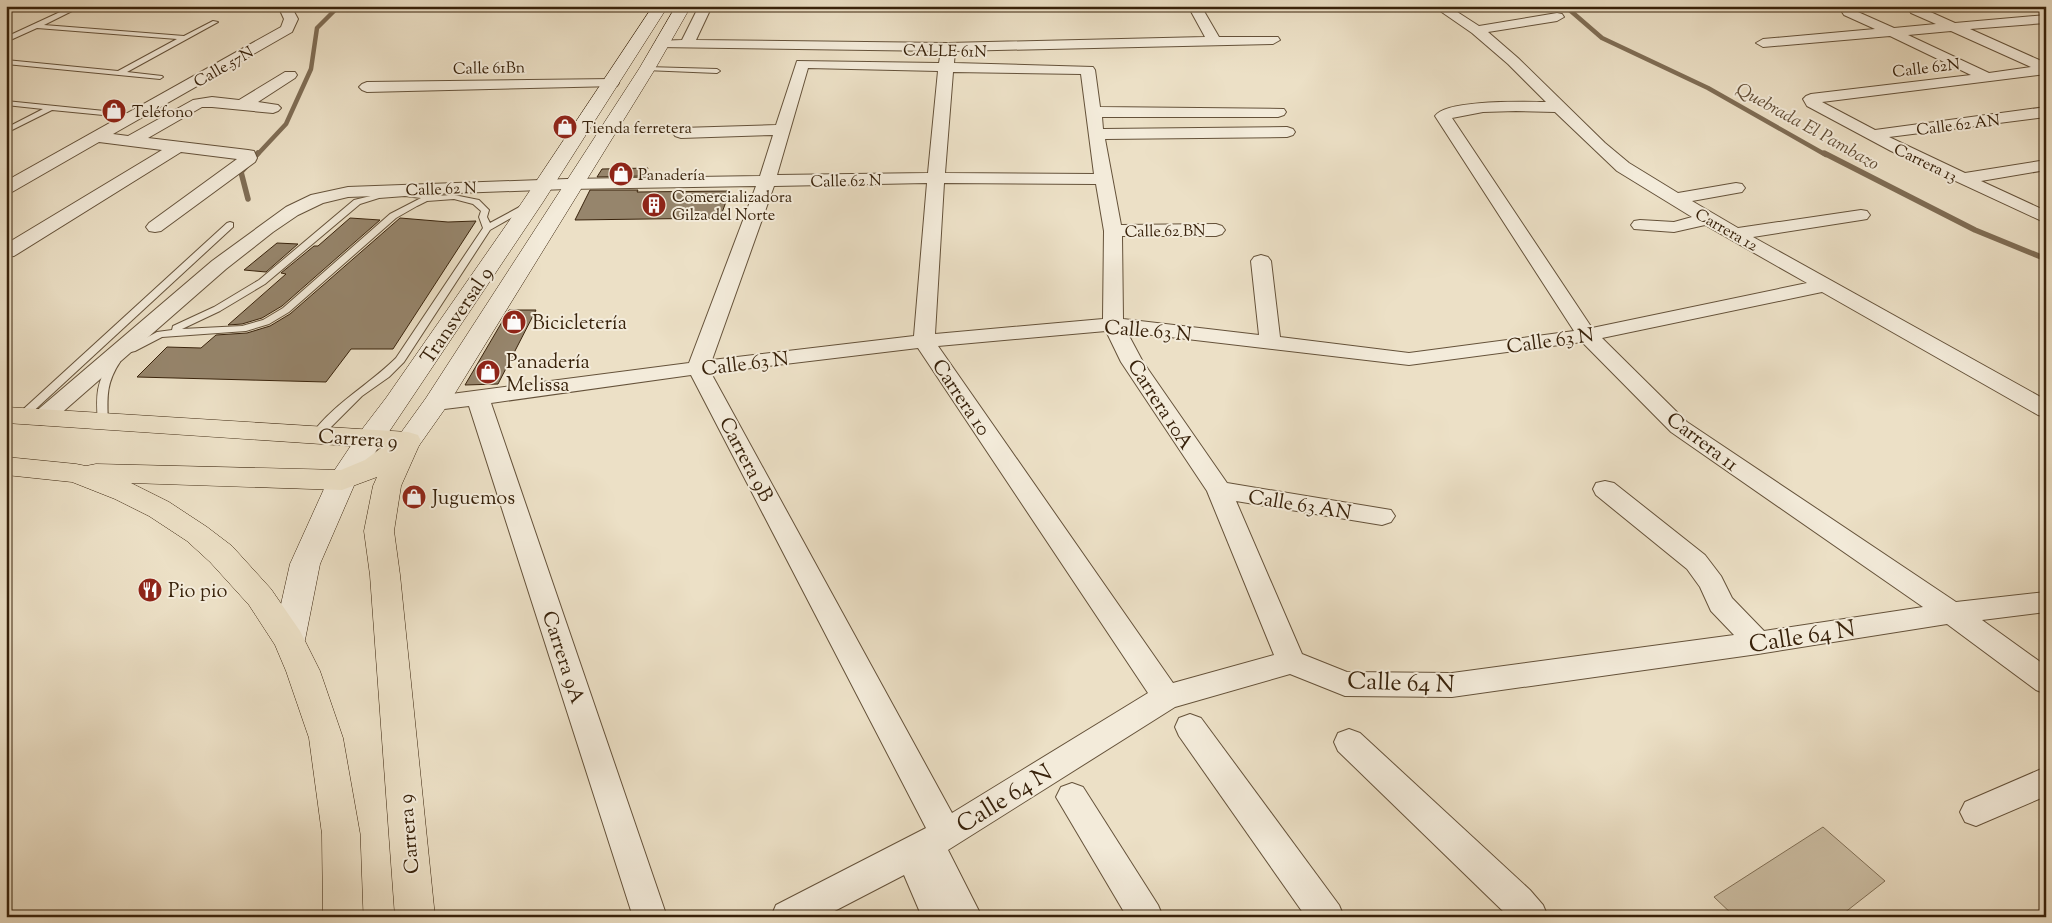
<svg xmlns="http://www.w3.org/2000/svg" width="2052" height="923" font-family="'Sorts Mill Goudy',serif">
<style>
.green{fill:#cdc0a6;stroke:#827158}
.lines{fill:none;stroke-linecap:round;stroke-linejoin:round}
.stream-far1{stroke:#7f6d55;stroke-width:4.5}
.stream{stroke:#7f6d55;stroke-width:5.5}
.building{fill:#96856c;stroke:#38220b}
.lane-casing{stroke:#65523a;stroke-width:2}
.street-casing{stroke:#65523a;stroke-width:2}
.secondary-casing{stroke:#38220b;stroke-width:1}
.primary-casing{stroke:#38220b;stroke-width:1}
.lane{fill:#f3ebda;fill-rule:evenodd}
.street{fill:#f3ebda;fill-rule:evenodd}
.secondary{fill:#f3ebda;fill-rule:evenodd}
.primary{fill:#ece0c6;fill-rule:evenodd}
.labels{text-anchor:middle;stroke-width:4;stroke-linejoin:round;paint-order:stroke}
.far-street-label{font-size:16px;fill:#38220b;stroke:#f3ebda}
.far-poi-label{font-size:16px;fill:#38220b;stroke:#f3ebda;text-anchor:start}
.far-water-label{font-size:18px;font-style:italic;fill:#624e36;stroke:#f3ebda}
.street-label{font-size:20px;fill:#38220b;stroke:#f3ebda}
.poi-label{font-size:20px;fill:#38220b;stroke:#f3ebda;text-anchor:start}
.near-street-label{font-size:24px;fill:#38220b;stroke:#f3ebda}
</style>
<rect width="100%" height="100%" fill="#ece0c6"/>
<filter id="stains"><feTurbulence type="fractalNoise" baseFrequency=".004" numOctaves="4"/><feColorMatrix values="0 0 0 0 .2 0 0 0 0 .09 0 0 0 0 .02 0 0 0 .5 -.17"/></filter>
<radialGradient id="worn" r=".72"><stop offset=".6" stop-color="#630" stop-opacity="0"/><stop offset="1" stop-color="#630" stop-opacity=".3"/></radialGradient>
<polygon class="green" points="1823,827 1885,881 1839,917 1735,917 1714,897"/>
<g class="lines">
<g class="stream-far1">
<polyline points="1565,6 1602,38 1708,88 1826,155"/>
<polyline points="257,155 286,124 311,69 317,28 339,6"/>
</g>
<g class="stream">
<polyline points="1824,153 1975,230 2046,259"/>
<polyline points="248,199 241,172 258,153"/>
</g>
</g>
<g class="building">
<polygon points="648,168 644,176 597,177 602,169"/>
<polygon points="590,190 638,190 637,192 730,191 720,218 575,220"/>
<polygon points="350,218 380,220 282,306 262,318 242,324 228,325 286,274 281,273 314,246 318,246"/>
<polygon points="400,218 448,222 476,221 393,349 351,349 326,382 137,377 167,347 201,348 216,335 247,333 270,326 290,314"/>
<polygon points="277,243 298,244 266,272 244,270"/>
<polygon points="509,310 536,310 498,384 465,385"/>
</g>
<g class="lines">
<defs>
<g id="lane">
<polygon points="73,6 82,6 44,25 184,36 213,21 218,22 127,72 162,76 163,77 160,79 6,64 6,60 118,71 177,39 37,28 6,42 6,37"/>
<polygon points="185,6 214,6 217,8 214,10"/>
<polygon points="647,67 717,69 720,71 717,73 645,70 644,69"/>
<polygon points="6,101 134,114 138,116 134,118 52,110 6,133 6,128 43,109 6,105"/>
<path d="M405,192L428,194L432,196L454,195L479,200L489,210L487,217L490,223L525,204L528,203L532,206L490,230L404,362L389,377L362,396L320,438H312L311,435C332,405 370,384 396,358L483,228L479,217L481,211L473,204L454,199L427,201L417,206L396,218L289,312L269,324L246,331L162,337L135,351L131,352L126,349L157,332L172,330L173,326L214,307L259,280L354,200L379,194ZM405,196L421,198L390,214L283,308L263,320L242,326L182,329L220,311L265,284L360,204L379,198Z"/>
<polygon points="230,222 233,223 233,227 26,418 18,418 17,416 18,414 227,223"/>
<path d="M115,359L120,362C106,383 107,397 108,422L103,425L98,422C96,395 96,383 111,360Z"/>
</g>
<g id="street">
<polygon points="278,6 291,6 298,19 292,32 113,134 128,136 193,100 212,97 239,100 285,72 295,72 297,75 295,78 258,102 278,105 281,108 278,111 273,113 212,107 202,107 148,138 248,150 254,151 257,158 255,162 161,231 155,232 149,231 146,227 149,223 237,159 181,152 14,256 6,257 6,244 162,150 99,142 12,192 6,193 6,181 281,27 284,19"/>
<path d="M699,6H712L696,40L948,43L1205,37L1188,6H1201L1219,37H1278L1280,40L1273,44L955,51L954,63L1093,67L1095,70L1100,107L1284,109L1286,112L1284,115L1278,117H1102L1103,129L1287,127L1293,129L1295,132L1293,135L1287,137L1105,139L1121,225L1216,224L1222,226L1225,230L1222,234L1216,236H1122L1123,319L1259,335L1251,261L1254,257L1261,255L1268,257L1271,261L1280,337L1409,353L1574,331L1435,116C1447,99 1525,102 1546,102L1508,64L1472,33L1433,6H1448L1479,26L1557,13L1562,14L1564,17L1557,21L1488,32L1518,58L1605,143L1629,163L1678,193L1736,183L1742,184L1745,188L1742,192L1692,201L1738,228L1861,210L1867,211L1870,215L1867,219L1861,220L1753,237L2046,400V417L2038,415L1822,292L1602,338L1687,422L1956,602L2046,592V612L1982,620L2046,666V694L2036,690L1947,624L1758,654L1452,697L1345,696L1290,674L1175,707L948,850L982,917H922L904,875L823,917H771L776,905L926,828L691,375L491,403L667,917H633L469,406L436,410L428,408L425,403L428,398L436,396L689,363L756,186L567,189L348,197L323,203L298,215L273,232L226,269L50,423L42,425L34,423L31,418L34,413L212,261L286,207L311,195L348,187L567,179L760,176L773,135L681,138L675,136L673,133L675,130L681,128L776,125L797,61L939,63L941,51L657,47L655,44L657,41L682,40ZM808,68L938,71L928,173L777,175ZM953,72L1081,74L1094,174L945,173ZM1516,111L1555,112L1617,171L1692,217L1674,222L1640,220L1634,221L1631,225L1634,229L1674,232L1705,225L1807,283L1592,328L1452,118L1483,112ZM927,183L914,336L712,360L774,186ZM944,183L1096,184L1104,231L1103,319L935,334ZM1106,331L1121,362L1207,491L1274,655L1173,683L938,346ZM1127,332L1409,365L1582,342L1671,432L1923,607L1764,631L1732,598L1721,576L1705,555L1614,483L1605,481L1596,483L1593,489L1596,495L1687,569L1700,587L1711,611L1734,635L1452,673L1347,672L1302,654L1236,501L1382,525L1391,522L1395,516L1391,510L1227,483L1143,362ZM918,348L1148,693L952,813L711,373Z"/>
<path d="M1917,6L1955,23L2046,15V23L1970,29L2046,63V74L1822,102L1875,130L2046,107V117L1889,137L1965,173L2046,160V170L1981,181L2046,211V223L1891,151L1807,106L1803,99L1806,96L1811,94L1971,75L1890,36L1763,47L1756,43L1763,39L1875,29L1844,15L1842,12L1849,8L1894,28L1936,24L1911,13L1909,10L1911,7ZM1951,31L2031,67L1989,73L1908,35Z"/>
<polygon points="612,79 617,80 619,83 617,86 367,92 362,90 359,87 362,84 367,82"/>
<polygon points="1190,714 1201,718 1339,905 1344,917 1306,917 1179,736 1175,727 1179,718"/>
<polygon points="1349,729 1360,733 1530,890 1543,905 1548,917 1509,917 1338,751 1334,742 1338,733"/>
<polygon points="2046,767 2046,796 1976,826 1965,822 1960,812 1965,802"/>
<polygon points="1072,783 1083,787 1158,905 1163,917 1127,917 1056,797 1061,787"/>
</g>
<g id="secondary">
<polygon points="653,6 668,6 543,202 356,481 320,564 305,640 300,649 289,653 278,649 273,640 290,564 328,480 360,432 386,398 523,201"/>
<polygon points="676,6 691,6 655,69 449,403 418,447 408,450 398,447 395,441 426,398 639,69"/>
</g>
<polygon id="primary" points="6,407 408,432 418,435 421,441 401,486 394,531 400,575 435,917 395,917 370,575 364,531 373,486 377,477 342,490 131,483 169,502 207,527 232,546 271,589 300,631 320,671 343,738 360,834 363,917 323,917 322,834 309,738 286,671 275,645 249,605 210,562 187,541 149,516 115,499 72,482 6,475 6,457 76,464 86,466 96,464 341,470 365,460 381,448 6,423"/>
</defs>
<use href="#lane" class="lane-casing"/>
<use href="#street" class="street-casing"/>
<use href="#secondary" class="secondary-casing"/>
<use href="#primary" class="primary-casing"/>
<use href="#lane" class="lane"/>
<use href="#street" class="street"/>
<use href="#secondary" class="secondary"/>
<use href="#primary" class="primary"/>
</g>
<defs>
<symbol id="shop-disc" viewBox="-11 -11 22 22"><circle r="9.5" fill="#8f2418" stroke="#f3ebda"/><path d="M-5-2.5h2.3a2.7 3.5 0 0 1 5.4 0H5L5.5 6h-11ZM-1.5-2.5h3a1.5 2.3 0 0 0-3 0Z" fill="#fff"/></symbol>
<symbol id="building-disc" viewBox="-11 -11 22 22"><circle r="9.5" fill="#8f2418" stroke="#f3ebda"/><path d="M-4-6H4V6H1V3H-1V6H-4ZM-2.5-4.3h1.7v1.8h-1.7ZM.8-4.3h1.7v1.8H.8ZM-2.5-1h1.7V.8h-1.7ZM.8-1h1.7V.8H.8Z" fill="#fff"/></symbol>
<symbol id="restaurant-disc" viewBox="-11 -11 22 22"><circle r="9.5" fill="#8f2418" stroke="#f3ebda"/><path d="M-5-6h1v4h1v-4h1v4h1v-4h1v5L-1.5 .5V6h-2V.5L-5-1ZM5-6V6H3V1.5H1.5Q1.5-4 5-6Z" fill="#fff"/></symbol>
</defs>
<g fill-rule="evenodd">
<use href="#shop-disc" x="100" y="97" width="28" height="28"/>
<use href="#shop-disc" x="551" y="113" width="28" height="28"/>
<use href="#shop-disc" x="607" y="160" width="28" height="28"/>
<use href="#building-disc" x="640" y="191" width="28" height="28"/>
<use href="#shop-disc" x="500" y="308" width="28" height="28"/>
<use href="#shop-disc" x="474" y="358" width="28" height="28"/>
<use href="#shop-disc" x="400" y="483" width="28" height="28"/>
<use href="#restaurant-disc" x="136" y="576" width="28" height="28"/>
</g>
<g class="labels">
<g class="far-street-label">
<text transform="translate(945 50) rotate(1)" y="6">CALLE 61N</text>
<text transform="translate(223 66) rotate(-30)" y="6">Calle 57N</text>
<text transform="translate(489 67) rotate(-1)" y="6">Calle 61Bn</text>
<text transform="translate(1926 67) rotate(-7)" y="6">Calle 62N</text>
<text transform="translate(1958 124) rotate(-7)" y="6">Calle 62 AN</text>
<text transform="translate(1926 162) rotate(26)" y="6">Carrera 13</text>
<text transform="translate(846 180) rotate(-1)" y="6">Calle 62 N</text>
<text transform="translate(441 188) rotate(-2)" y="6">Calle 62 N</text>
<text transform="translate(1727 229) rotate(30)" y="6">Carrera 12</text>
<text transform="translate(1165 230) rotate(-1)" y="6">Calle 62 BN</text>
</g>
<g class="far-poi-label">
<text x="132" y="117">Teléfono</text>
<text x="582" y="133">Tienda ferretera</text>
<text x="638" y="180">Panadería</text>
<text x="672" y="202">Comercializadora<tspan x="672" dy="18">Gilza del Norte</tspan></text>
</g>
<g class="far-water-label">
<text transform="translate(1808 126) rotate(29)" y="6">Quebrada El Pambazo</text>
</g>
<g class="street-label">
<text transform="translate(456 315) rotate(-56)" y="7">Transversal 9</text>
<text transform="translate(1148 330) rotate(5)" y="7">Calle 63 N</text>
<text transform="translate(1550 340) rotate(-8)" y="7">Calle 63 N</text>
<text transform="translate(745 363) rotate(-7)" y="7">Calle 63 N</text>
<text transform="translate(962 397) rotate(56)" y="7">Carrera 10</text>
<text transform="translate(1161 404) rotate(57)" y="7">Carrera 10A</text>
<text transform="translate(358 438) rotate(4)" y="7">Carrera 9</text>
<text transform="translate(1703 441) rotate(37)" y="7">Carrera 11</text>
<text transform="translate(747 459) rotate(62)" y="7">Carrera 9B</text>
<text transform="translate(1300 504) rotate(9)" y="7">Calle 63 AN</text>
<text transform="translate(564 657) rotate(72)" y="7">Carrera 9A</text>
<text transform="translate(408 834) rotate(-95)" y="7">Carrera 9</text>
</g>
<g class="poi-label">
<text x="532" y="329">Bicicletería</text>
<text x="506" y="368">Panadería<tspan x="506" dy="23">Melissa</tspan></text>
<text x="432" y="504">Juguemos</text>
<text x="168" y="597">Pio pio</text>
</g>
<g class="near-street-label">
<text transform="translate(1802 636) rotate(-9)" y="8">Calle 64 N</text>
<text transform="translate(1401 682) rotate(2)" y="8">Calle 64 N</text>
<text transform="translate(1004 798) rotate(-32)" y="8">Calle 64 N</text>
</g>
</g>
<rect width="2052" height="923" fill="none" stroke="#ece0c6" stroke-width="25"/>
<rect x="8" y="8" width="2037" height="908" fill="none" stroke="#38220b" stroke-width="2.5"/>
<rect x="12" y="12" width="2027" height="898" fill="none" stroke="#38220b"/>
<rect width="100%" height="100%" filter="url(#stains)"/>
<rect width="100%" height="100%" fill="url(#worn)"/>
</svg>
